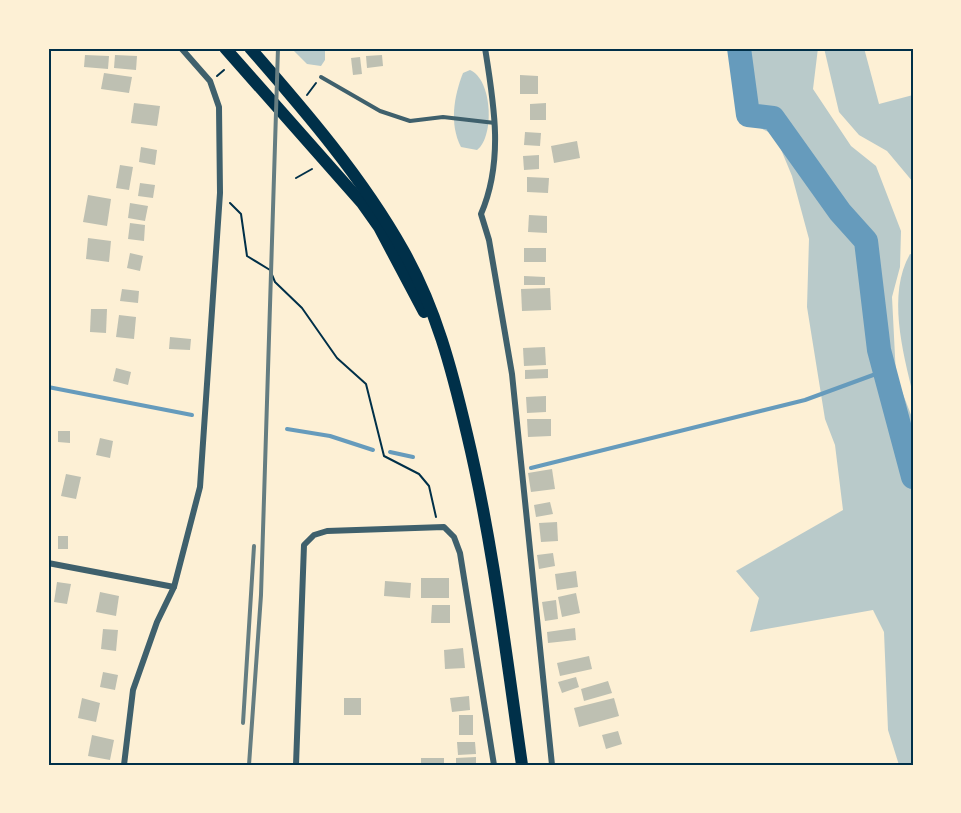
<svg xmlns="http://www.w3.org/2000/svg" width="961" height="813" font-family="'Roboto Condensed',sans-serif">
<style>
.green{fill:#b9caca}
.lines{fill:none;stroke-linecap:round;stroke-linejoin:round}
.stream{stroke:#669bbc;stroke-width:4}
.river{stroke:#669bbc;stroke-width:24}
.building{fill:#bec0b2}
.path{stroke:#003049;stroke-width:2}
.service{stroke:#3f606c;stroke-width:4}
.minor{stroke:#3f606c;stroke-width:6}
.primary{stroke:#003049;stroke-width:12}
.rail{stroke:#657d81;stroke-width:4}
.neatline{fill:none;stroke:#003049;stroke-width:2}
</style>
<rect width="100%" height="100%" fill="#fdf0d5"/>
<g class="green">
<polygon points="291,48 325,48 325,60 321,66 307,64"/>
<polygon points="731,48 818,48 813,89 851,146 876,166 901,231 900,267 892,297 896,376 913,420 913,765 899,765 888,730 884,632 873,610 750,632 759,598 736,571 843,510 835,445 825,419 807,307 809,239 792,176 775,135 741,119"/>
<polygon points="824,48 864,48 879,104 913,95 913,182 887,151 859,135 839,112"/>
<path d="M470,70C492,79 495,136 477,150L461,147C449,124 454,96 463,73Z"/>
<path d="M910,254L913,255V394C903,352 887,294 910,254Z"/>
</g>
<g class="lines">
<g class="stream">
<polyline points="48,387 192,415"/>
<polyline points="287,429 330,436 373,450"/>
<polyline points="390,452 413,457"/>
<polyline points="531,468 805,400 884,371"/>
</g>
<polyline class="river" points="739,48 748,115 773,118 840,212 866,241 879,350 913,477"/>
</g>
<g class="building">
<polygon points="85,55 109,56 108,69 84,67"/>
<polygon points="115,55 137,56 136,70 114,68"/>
<polygon points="382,55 383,66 367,68 366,56"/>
<polygon points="360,57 362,74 353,75 351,58"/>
<polygon points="104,73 132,77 129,93 101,89"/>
<polygon points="520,75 538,76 538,94 520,94"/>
<polygon points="134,103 160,106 157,126 131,123"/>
<polygon points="546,103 546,120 530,120 530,104"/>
<polygon points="525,132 541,133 540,146 524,145"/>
<polygon points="577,141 580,158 554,163 551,146"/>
<polygon points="141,147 157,150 155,165 139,162"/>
<polygon points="539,155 539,169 524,170 523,156"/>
<polygon points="120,165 133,167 129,190 116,188"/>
<polygon points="527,177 549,178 548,193 527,192"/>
<polygon points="140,183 155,185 153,198 138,196"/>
<polygon points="88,195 111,199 107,226 83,222"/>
<polygon points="130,203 148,206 145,221 128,218"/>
<polygon points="529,215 547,216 547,233 528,232"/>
<polygon points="130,223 145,225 144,241 128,239"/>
<polygon points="88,238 111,241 109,262 86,259"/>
<rect x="524" y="248" width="22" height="14"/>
<polygon points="130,253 143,256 140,271 127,268"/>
<polygon points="524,276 545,277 545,285 524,285"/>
<polygon points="550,288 551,310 522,311 521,289"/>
<polygon points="122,289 139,291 138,303 120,301"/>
<polygon points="91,309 107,309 106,333 90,332"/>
<polygon points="119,315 136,317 134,339 116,337"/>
<polygon points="170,337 191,339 190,350 169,349"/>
<polygon points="545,347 546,365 524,366 523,348"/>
<polygon points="116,368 131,372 128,385 113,381"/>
<polygon points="548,369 548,378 525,379 525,370"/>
<polygon points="546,396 546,412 527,413 526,397"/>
<polygon points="527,419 551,419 551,436 528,437"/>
<polygon points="58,431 70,431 70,443 58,442"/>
<polygon points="100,438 113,441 110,458 96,455"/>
<polygon points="552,469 555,489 531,492 528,473"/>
<polygon points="66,474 81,477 76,499 61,496"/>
<polygon points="550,502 553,514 536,517 534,505"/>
<polygon points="557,522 558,541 541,542 539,523"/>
<rect x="58" y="536" width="10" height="13"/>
<polygon points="553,553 555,566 539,569 537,555"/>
<polygon points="576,571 578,587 557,590 555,574"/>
<rect x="421" y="578" width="28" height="20"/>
<polygon points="385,581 411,583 410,598 384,596"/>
<polygon points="57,582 71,584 67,604 54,602"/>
<polygon points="100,592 119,596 116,616 96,612"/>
<polygon points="576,593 580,613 562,617 558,597"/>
<polygon points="556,600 558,619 545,621 542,602"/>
<polygon points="432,605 450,605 450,623 431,623"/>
<polygon points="575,628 576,640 548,643 547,632"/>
<polygon points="103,629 118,630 116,651 101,649"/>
<polygon points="463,648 465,668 445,669 444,650"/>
<polygon points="589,656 592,669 560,676 557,663"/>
<polygon points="103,672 118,675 115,690 100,687"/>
<polygon points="576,677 579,687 562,693 558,682"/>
<polygon points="608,681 612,693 584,701 581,689"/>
<polygon points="469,696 470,710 452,712 450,698"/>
<polygon points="82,698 100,703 96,722 78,718"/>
<rect x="344" y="698" width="17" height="17"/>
<polygon points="614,698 619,716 579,727 574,708"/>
<rect x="459" y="715" width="14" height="20"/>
<polygon points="618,731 622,744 606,749 602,735"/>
<polygon points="92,735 114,740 110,760 88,756"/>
<polygon points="457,742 475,742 476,754 458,755"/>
<polygon points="476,757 476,765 456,765 456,758"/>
<rect x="421" y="758" width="23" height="7"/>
</g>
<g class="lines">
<g class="path">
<polyline points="217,76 224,70"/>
<polyline points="307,95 316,83"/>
<polyline points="296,178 312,169"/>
<polyline points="230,203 241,214 247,256 270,270 275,282 302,308 337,358 366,384 384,456 419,474 429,486 436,517"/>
</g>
<polyline class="service" points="321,77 380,111 410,121 443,117 495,123"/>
<g class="minor">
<path d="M485,48C494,104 504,161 481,214L489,240L512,374L552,765"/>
<polyline points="48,563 174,587"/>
<polyline points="124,765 133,690 157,622 174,587 200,487 220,193 219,107 210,81 181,48"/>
<polyline points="296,765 304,545 314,535 327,531 444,527 454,537 460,553 494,765"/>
</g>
<g class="primary">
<polyline points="225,48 362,203 379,227 424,312"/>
<path d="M250,48C305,111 362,177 403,250C436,308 452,370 467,434C493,543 506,654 522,765"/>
</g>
<g class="rail">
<polyline points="243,723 254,546"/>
<polyline points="249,765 261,595 278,48"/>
</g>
</g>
<rect width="961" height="813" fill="none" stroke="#fdf0d5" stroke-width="99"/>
<rect x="50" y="50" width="862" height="714" class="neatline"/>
</svg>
